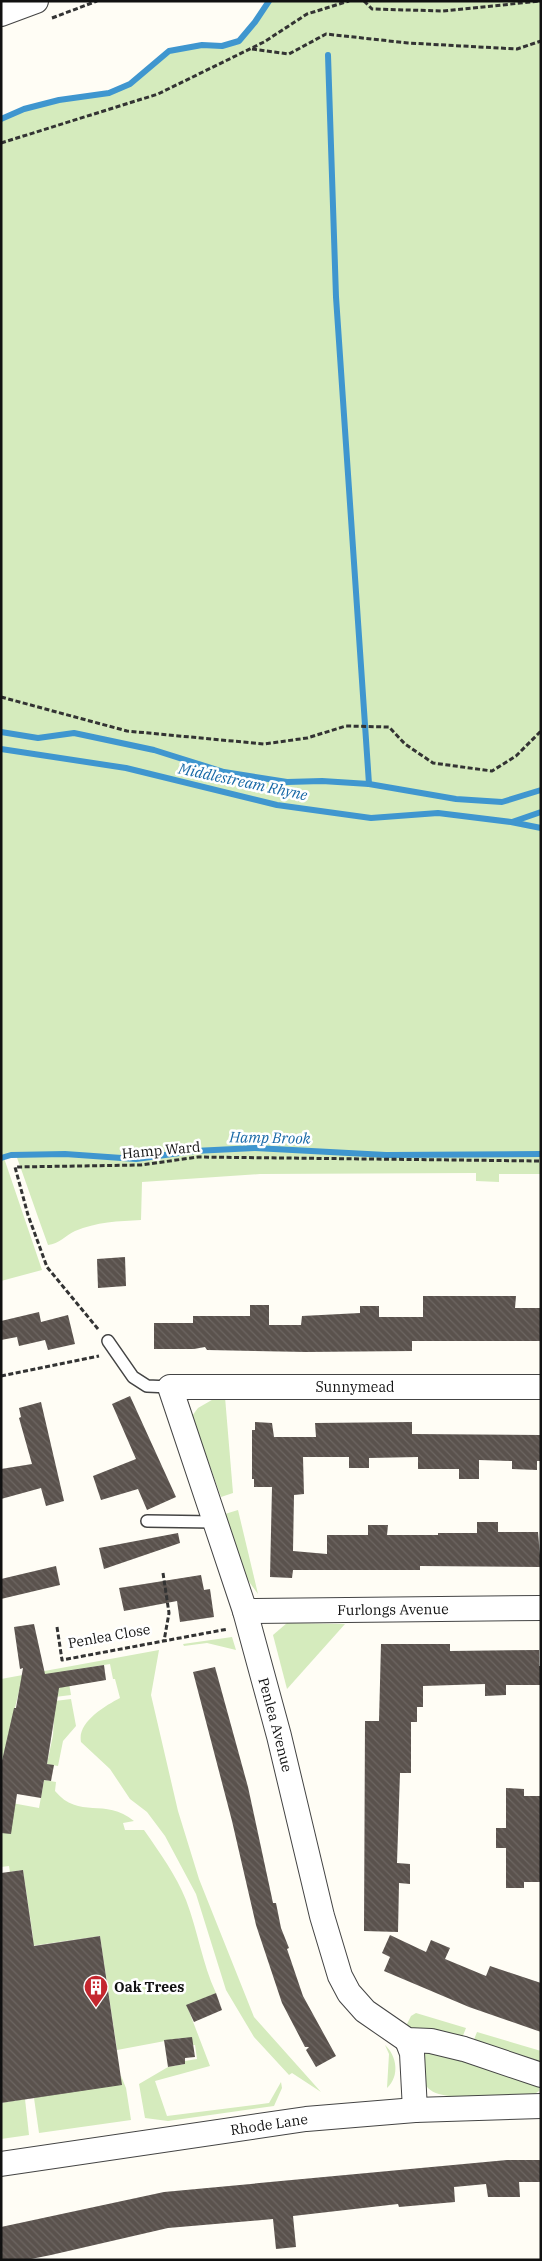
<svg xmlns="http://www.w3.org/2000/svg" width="542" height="2261" font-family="'IBM Plex Serif',serif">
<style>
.grass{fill:#d5ebbd}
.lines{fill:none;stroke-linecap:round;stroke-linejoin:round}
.stream{stroke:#3f96cf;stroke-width:6}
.building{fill:url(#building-back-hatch)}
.lane-casing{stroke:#444;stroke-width:14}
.street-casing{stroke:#444;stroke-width:26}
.path{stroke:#333;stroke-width:3;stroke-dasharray:5 2.5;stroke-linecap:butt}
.lane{stroke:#fff;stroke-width:11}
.street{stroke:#fff;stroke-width:24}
.labels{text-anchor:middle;stroke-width:5;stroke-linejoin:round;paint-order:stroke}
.street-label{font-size:14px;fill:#111;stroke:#fff}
.poi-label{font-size:14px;font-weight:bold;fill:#111;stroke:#fff;text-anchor:start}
.water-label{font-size:15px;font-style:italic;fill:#1768a6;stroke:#fff}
</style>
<defs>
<pattern id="building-back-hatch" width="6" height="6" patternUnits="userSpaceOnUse" patternTransform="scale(1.25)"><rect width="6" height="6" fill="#5a524d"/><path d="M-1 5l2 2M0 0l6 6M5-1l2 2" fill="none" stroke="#6d6662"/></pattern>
</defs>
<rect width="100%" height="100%" fill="#fffdf5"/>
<g class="grass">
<path d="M269,1H541V1174H499V1182L476,1181V1173L260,1174L142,1182L141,1220C119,1221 96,1222 75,1231C66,1235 59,1244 48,1245C37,1215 27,1185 16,1155L4,1158L42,1270L1,1281V119L24,109L59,100L109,93L130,84L169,51L202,45L222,46L239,41L255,22Z"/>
<polygon points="217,1397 225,1397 233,1493 221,1497 192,1416 198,1408"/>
<polygon points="238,1510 258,1594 247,1579 225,1514"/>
<polygon points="287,1623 345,1624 287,1689 273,1635"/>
<polygon points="232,1637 236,1650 207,1643 184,1646 183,1644"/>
<path d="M159,1650L151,1695L178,1811L199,1879L254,2017L321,2092L292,2073L289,2075L254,2037L226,1990L196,1894L165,1836L147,1812L130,1799L110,1769L81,1742C77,1722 105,1706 120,1698L115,1679H113L110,1664L67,1671L71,1695L55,1697L20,1687L1,1765V1679Z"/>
<polygon points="71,1699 76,1726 63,1741 58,1766 47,1764 53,1735 55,1701"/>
<path d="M44,1780L56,1782L55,1791C79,1820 105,1797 134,1821L123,1823L125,1830H144C160,1853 176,1875 186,1900C198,1931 202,1963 216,1993L187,2006L210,2066L155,2081L167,2116L269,2103L281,2082L282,2088L274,2106L168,2121L145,2118L139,2084L168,2067L185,2064V2061L197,2059L195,2045L183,2046L181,2038L117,2050L100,1936L17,1948L33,1937L23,1870L10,1872L9,1866L1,1867V1801L39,1808Z"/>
<polygon points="416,2013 466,2028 460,2043 406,2026 411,2016"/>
<polygon points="477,2032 541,2051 541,2069 473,2042"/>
<path d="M385,2045C397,2056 400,2076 387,2088L389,2054Z"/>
<path d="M430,2048L540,2083L539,2091L533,2095C515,2095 497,2096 479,2096C442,2097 413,2099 424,2051Z"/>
<polygon points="121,2076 126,2088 131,2120 39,2133 34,2098"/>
<polygon points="25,2099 29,2135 1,2139 1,2103"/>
</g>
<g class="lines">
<g class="stream">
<polyline points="328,55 336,297 369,784"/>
<polyline points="1,119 24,109 59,100 109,93 130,84 169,51 202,45 222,46 239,41 255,22 269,1"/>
<polyline points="1,732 38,738 74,733 154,750 224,772 287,782 322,781 369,784 456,799 502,802 541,790"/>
<polyline points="1,749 126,768 277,805 371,818 438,813 511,822 541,828"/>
<polyline points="512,822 541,812"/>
<polyline points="1,1158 11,1155 65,1154 136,1159 194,1151 255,1148 386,1155 541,1154"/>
</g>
</g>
<g class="building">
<polygon points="125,1257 126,1286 98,1288 97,1259"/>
<polygon points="423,1296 516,1296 515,1308 540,1308 541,1341 412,1341 412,1351 306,1352 207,1350 205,1347 194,1349 154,1349 154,1323 193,1323 193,1316 250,1316 250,1305 269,1305 269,1325 301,1325 302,1316 360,1313 360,1306 379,1306 379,1317 423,1317"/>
<polygon points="39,1312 41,1322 68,1315 75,1344 48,1350 45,1340 19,1346 17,1337 1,1340 1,1321"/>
<polygon points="130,1396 176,1497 147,1510 138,1489 101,1500 93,1476 136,1459 112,1404"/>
<polygon points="41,1402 64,1501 46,1506 41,1488 1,1499 1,1469 32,1464 19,1418 21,1417 19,1408"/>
<polygon points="255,1422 272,1423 274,1437 316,1437 315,1423 412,1422 412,1434 541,1435 541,1461 537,1461 537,1470 512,1469 512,1461 479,1460 479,1479 459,1479 459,1469 418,1469 418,1457 369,1458 369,1468 349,1468 349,1457 303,1457 304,1494 294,1495 293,1551 327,1554 327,1535 368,1535 368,1525 388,1525 387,1535 438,1535 438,1533 477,1533 477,1522 498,1522 498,1532 538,1532 541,1567 420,1566 420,1570 293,1570 292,1578 270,1577 272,1487 254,1487 254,1479 252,1479 252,1430 255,1430"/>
<polygon points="178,1533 180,1543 104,1569 99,1548"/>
<polygon points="56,1566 60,1585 1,1599 1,1579"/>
<polygon points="201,1575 204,1590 210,1589 214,1617 180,1622 177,1601 124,1611 119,1588"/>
<polygon points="34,1624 45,1674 104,1665 106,1680 59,1688 47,1764 54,1765 51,1781 44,1780 41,1798 17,1794 11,1834 1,1833 1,1765 14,1708 16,1708 23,1668 20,1669 14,1627"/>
<polygon points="381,1644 450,1644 450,1651 539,1650 539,1666 541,1666 541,1685 506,1685 506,1695 485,1696 485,1684 423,1686 423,1707 417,1707 417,1722 411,1722 411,1773 400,1773 397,1863 410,1864 410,1884 399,1883 398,1932 364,1931 365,1721 379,1721"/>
<polygon points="215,1667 248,1787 273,1903 276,1903 281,1928 289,1948 287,1949 303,1996 336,2056 316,2067 306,2050 309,2047 305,2047 282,2003 256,1925 232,1821 193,1672"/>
<polygon points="506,1788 524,1789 524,1796 540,1796 540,1882 524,1882 524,1888 506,1888 506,1848 496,1848 496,1828 506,1828"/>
<polygon points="23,1870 34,1946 100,1936 122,2085 1,2103 1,1873"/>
<polygon points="390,1935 426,1952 431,1940 450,1948 445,1959 486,1976 490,1966 541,1983 541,2032 469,2007 384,1971 390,1957 382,1953"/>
<polygon points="216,1993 222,2010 194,2022 186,2005"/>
<polygon points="192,2037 195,2057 185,2058 185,2064 168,2067 164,2040"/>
<polygon points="507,2160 541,2160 541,2182 519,2182 520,2197 488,2197 486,2184 454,2187 455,2202 399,2207 398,2204 293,2216 296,2247 276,2249 273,2219 168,2228 51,2255 26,2260 1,2260 1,2227 164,2192"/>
</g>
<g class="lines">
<defs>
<g id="lane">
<polyline points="108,1341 133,1377 147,1386 170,1387"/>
<polyline points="147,1521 214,1522"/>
</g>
<g id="street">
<polyline points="1,14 36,1"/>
<path id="s1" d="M541,1387H170L245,1611L279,1736L322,1916L340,1976L349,1993L365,2011L407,2040L431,2041L464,2049L541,2075"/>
<path id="s2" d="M245,1611L541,1608"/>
<polyline points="407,2040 412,2053 415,2110"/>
<path id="s3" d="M1,2164L306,2119L415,2110L541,2106"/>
</g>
</defs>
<use href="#lane" class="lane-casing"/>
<use href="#street" class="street-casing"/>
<g class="path">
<polyline points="364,1 372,9 443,11 541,1"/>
<polyline points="52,18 97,1"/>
<polyline points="252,49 289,54 326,34 408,43 517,49 541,41"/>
<polyline points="1,143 158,94 264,42 307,14 349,1"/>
<polyline points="1,697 127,731 264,744 307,738 346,726 389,727 405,744 433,763 492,771 516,756 541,731"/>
<polyline points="98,1329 47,1267 28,1215 15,1167 141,1165 198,1157 541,1161"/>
<polyline points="1,1376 99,1356"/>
<polyline points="163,1573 169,1613 164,1641"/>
<polyline points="57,1627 62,1660 228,1629"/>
</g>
<use href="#lane" class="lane"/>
<use href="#street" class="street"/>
</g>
<defs>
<symbol id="building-pin" viewBox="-11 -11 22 30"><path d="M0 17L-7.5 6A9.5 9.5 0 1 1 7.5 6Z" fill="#c4262e" stroke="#fff"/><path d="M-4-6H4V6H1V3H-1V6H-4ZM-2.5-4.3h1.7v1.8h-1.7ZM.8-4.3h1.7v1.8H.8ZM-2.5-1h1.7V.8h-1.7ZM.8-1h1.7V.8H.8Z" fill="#fff"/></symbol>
</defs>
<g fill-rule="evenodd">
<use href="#building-pin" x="82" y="1973" width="28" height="38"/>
</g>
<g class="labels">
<g class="street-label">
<text transform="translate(161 1150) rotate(-5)" y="5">Hamp Ward</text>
<text x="355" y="1392">Sunnymead</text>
<text dy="5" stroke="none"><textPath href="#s2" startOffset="148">Furlongs Avenue</textPath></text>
<text transform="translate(109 1636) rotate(-10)" y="5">Penlea Close</text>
<text dy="5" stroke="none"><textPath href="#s1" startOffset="725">Penlea Avenue</textPath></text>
<text dy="5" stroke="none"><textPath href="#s3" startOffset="271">Rhode Lane</textPath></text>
</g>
<g class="poi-label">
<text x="114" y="1992">Oak Trees</text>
</g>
<g class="water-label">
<text transform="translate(243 782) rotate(12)" y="5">Middlestream Rhyne</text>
<text transform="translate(270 1138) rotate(1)" y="5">Hamp Brook</text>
</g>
</g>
<rect width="542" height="2261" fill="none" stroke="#111111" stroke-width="5"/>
</svg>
